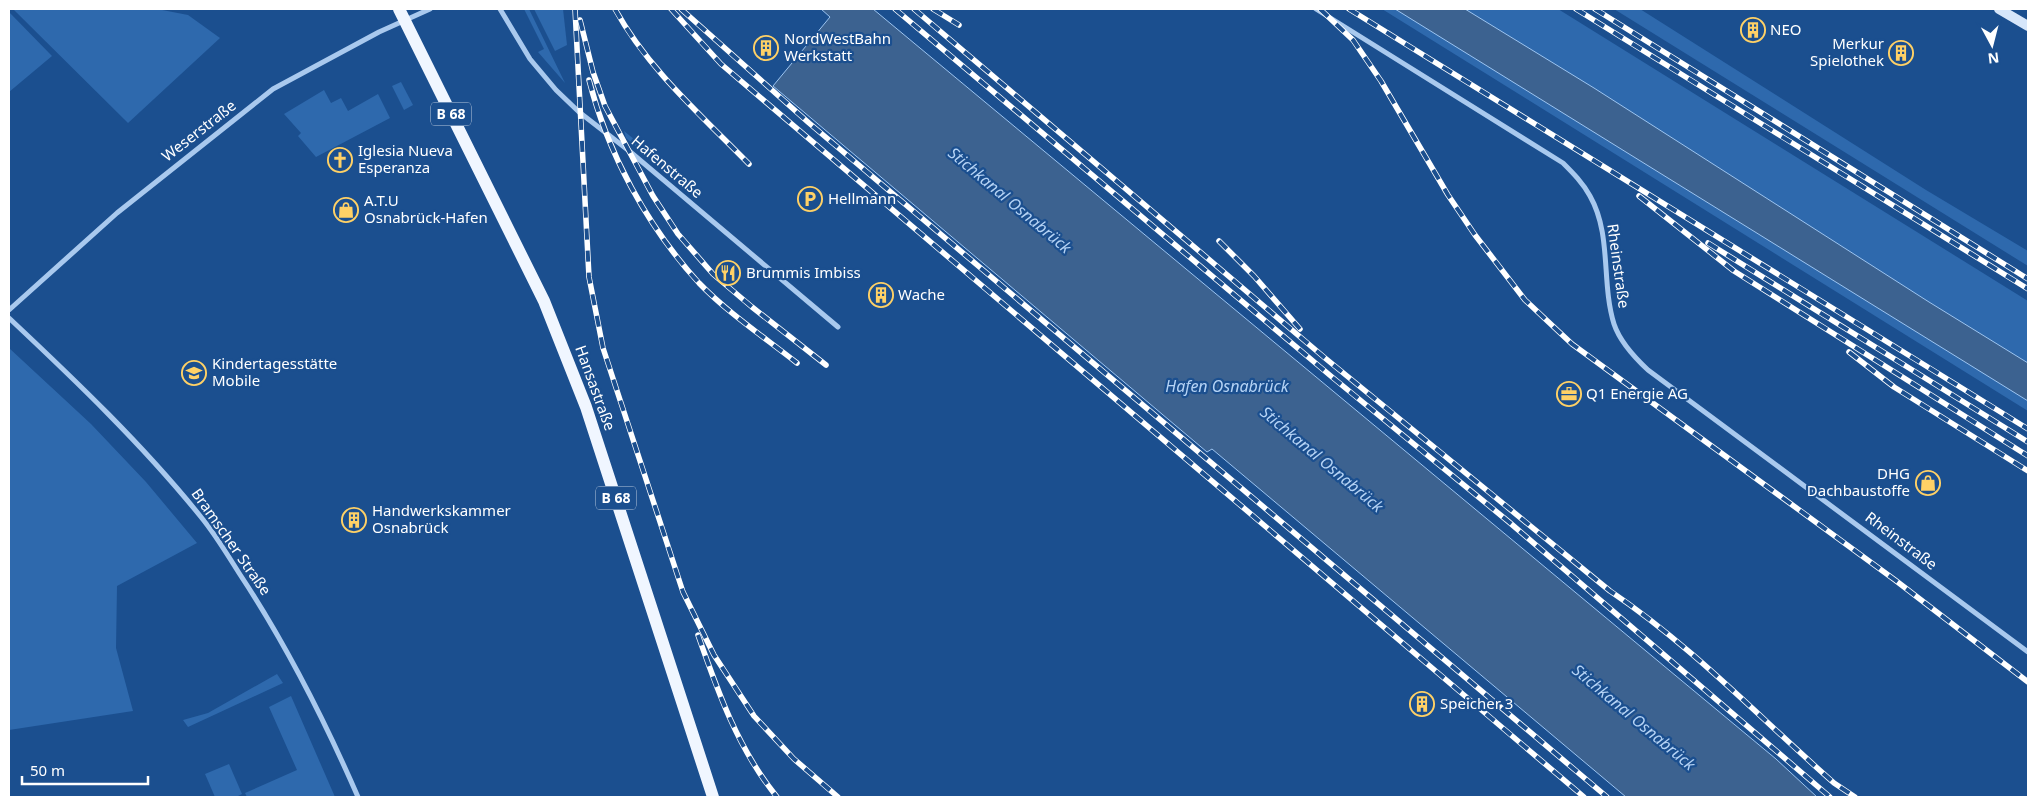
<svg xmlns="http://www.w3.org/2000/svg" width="2037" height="806" font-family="'Noto Sans',sans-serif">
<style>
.green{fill:#2e69ad}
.water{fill:#3c6290;stroke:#9cc4f0}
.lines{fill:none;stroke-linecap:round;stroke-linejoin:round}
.street{stroke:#a9c9ee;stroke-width:5}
.secondary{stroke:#d6e6fa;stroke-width:10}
.primary{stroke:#f0f6ff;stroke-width:12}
.rail-casing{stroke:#fff;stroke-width:5.5}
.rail{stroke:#1b4f8f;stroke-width:4;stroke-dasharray:11;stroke-linecap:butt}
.labels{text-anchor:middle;stroke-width:4.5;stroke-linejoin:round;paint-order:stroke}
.shield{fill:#1b4f8f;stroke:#bbcadd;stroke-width:1}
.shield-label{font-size:14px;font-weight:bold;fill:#fff}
.poi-label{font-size:15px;fill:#fff;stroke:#1b4f8f;text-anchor:start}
.street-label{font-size:15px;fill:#fff;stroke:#1b4f8f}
.water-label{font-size:16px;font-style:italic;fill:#b5d3f5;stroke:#1b4f8f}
</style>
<rect width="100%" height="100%" fill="#1b4f8f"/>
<g class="green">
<polygon points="13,9 157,9 188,15 220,38 128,123"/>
<polygon points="524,9 529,9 565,83 538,52 544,49"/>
<polygon points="534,9 563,9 567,45 555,51"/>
<polygon points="1382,9 1558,9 2028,301 2028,411"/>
<polygon points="1614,9 1640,9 1926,190 2028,251 2028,266"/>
<polygon points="9,12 52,56 9,92"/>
<polygon points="401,82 413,105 404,110 392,86"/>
<polygon points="324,90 331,103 341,98 348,111 378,94 390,118 316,157 298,136 301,133 284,114"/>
<polygon points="624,131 651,153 648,157 626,138"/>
<polygon points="9,348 91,424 146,482 197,543 117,586 116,648 133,711 9,730"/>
<polygon points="277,674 283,683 188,727 183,720 208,713"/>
<polygon points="291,696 335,797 247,797 245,793 297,770 269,707"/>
<polygon points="229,764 242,794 236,797 215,797 205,774"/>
</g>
<g class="water">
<polygon points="821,9 873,9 1776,759 1817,797 1626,797 1212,449 1207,452 773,86 830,17"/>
<polygon points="1395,9 1465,9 1594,88 1929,302 2028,363 2028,401"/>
</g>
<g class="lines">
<g class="street">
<polyline points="500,9 530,59 556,90 579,112 628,150 838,327"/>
<path d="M1316,9L1563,163C1573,173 1583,183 1590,196C1612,235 1601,282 1614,324C1620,342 1634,357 1648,370L2028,652"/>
<polyline points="9,310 117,213 273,89 379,32 430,9"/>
<path d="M9,318C75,380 144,446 201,517C215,534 227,554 239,573C286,644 324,719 358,797"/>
</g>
<polyline class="secondary" points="1999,9 2028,26"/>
<polyline class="primary" points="399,9 544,301 586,407 713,797"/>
<defs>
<g id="rail">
<polyline points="575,9 589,277 603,348 683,592 714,655 754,716 794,759 838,797"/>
<path d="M615,9C648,69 701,115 749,164"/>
<polyline points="671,9 721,64 1584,797"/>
<polyline points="681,9 809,123 1607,797"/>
<polyline points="895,9 1332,377 1509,522 1830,797"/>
<path d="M914,9L1325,358L1610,591C1692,646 1760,718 1834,783L1855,797"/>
<polyline points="933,9 959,25"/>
<polyline points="1320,9 1353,40 1381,81 1448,195 1475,235 1525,300 1572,344 1895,580 2028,682"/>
<polyline points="1349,9 2028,429"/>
<polyline points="1576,9 2028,289"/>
<polyline points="1595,9 2028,279"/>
<polyline points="580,20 593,72 605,106 653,196 678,234 713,274 752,307 826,365"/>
<path d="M589,80C608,154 647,226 699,283C728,313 764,337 797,363"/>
<polyline points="1639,196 1734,271 2028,456"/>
<polyline points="1219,241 1254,276 1300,329"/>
<polyline points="1708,243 2028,442"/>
<polyline points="1849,352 1894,387 2028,471"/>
<path d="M698,635C718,692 738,749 777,797"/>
</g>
</defs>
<use href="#rail" class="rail-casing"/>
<use href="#rail" class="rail"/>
</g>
<defs>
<symbol id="building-ring" viewBox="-11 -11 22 22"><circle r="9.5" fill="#1b4f8f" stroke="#ffd166" stroke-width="1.5"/><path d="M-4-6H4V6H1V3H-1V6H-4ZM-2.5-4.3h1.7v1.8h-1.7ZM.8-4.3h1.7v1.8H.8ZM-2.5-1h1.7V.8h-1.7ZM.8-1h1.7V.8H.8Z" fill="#ffd166"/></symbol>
<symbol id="church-ring" viewBox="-11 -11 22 22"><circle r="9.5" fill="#1b4f8f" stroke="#ffd166" stroke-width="1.5"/><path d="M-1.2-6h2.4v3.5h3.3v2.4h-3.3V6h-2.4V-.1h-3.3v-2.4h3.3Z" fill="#ffd166"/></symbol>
<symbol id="parking-ring" viewBox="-11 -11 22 22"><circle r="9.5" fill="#1b4f8f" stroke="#ffd166" stroke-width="1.5"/><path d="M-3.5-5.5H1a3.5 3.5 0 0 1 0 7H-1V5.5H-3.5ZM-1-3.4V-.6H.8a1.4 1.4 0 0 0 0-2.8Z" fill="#ffd166"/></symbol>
<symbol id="shop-ring" viewBox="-11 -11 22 22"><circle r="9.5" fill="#1b4f8f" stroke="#ffd166" stroke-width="1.5"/><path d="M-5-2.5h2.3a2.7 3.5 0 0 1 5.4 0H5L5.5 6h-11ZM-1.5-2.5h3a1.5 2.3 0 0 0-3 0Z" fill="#ffd166"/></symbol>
<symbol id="restaurant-ring" viewBox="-11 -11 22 22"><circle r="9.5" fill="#1b4f8f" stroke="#ffd166" stroke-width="1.5"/><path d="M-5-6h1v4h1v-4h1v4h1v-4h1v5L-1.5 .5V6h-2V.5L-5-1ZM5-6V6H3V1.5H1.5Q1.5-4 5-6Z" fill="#ffd166"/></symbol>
<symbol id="school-ring" viewBox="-11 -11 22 22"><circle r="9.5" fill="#1b4f8f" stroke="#ffd166" stroke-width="1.5"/><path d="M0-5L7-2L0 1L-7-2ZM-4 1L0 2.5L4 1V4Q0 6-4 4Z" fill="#ffd166"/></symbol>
<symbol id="office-ring" viewBox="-11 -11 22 22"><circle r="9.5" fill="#1b4f8f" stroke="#ffd166" stroke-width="1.5"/><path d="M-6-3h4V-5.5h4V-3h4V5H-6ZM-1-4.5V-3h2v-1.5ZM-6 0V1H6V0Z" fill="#ffd166"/></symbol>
</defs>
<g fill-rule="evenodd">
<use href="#building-ring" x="1739" y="16" width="28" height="28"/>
<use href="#building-ring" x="752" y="34" width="28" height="28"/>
<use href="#building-ring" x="1887" y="39" width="28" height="28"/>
<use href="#church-ring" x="326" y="146" width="28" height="28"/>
<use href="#parking-ring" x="796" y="185" width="28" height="28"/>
<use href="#shop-ring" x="332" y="196" width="28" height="28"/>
<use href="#restaurant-ring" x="714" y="259" width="28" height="28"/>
<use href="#building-ring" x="867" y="281" width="28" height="28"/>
<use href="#school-ring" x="180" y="359" width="28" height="28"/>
<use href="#office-ring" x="1555" y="380" width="28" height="28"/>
<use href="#shop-ring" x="1914" y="469" width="28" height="28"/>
<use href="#building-ring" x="340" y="506" width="28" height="28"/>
<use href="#building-ring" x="1408" y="690" width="28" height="28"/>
</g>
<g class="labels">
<g class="shield">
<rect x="431" y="102.5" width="40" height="23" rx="4"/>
<rect x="596" y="486.5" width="40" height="23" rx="4"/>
</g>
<g class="shield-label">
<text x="451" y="119">B 68</text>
<text x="616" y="503">B 68</text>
</g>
<g class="poi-label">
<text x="1770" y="35">NEO</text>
<text x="784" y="44">NordWestBahn<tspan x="784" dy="17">Werkstatt</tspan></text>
<text x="1884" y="49" text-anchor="end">Merkur<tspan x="1884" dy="17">Spielothek</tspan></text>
<text x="358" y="156">Iglesia Nueva<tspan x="358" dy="17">Esperanza</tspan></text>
<text x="828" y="204">Hellmann</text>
<text x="364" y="206">A.T.U<tspan x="364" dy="17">Osnabrück-Hafen</tspan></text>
<text x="746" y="278">Brummis Imbiss</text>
<text x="898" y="300">Wache</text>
<text x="212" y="369">Kindertagesstätte<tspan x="212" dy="17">Mobile</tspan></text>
<text x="1586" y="399">Q1 Energie AG</text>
<text x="1910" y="479" text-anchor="end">DHG<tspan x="1910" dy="17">Dachbaustoffe</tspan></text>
<text x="372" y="516">Handwerkskammer<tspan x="372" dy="17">Osnabrück</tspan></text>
<text x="1440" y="709">Speicher 3</text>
</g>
<g class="street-label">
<text transform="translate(199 131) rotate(-38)" y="5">Weserstraße</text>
<text transform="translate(667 167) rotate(40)" y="5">Hafenstraße</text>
<text transform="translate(1618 266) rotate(82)" y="5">Rheinstraße</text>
<text transform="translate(595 388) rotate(70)" y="5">Hansastraße</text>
<text transform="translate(1901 541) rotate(37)" y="5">Rheinstraße</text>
<text transform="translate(231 542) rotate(55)" y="5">Bramscher Straße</text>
</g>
<g class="water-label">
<text transform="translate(1010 200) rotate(40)" y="6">Stichkanal Osnabrück</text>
<text x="1227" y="392">Hafen Osnabrück</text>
<text transform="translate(1322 459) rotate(40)" y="6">Stichkanal Osnabrück</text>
<text transform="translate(1634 717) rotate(40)" y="6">Stichkanal Osnabrück</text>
</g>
</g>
<rect width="2037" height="806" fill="none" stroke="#ffffff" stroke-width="20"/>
<g transform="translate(1992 45) rotate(173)" stroke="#1b4f8f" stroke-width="4" paint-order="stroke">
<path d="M0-4L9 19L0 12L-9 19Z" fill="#ffffff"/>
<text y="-8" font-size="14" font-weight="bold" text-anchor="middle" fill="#ffffff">N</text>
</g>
<path d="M22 776v8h126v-8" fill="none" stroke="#ffffff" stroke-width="2.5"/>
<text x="30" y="776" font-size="15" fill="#ffffff" stroke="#1b4f8f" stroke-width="4" paint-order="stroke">50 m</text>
</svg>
